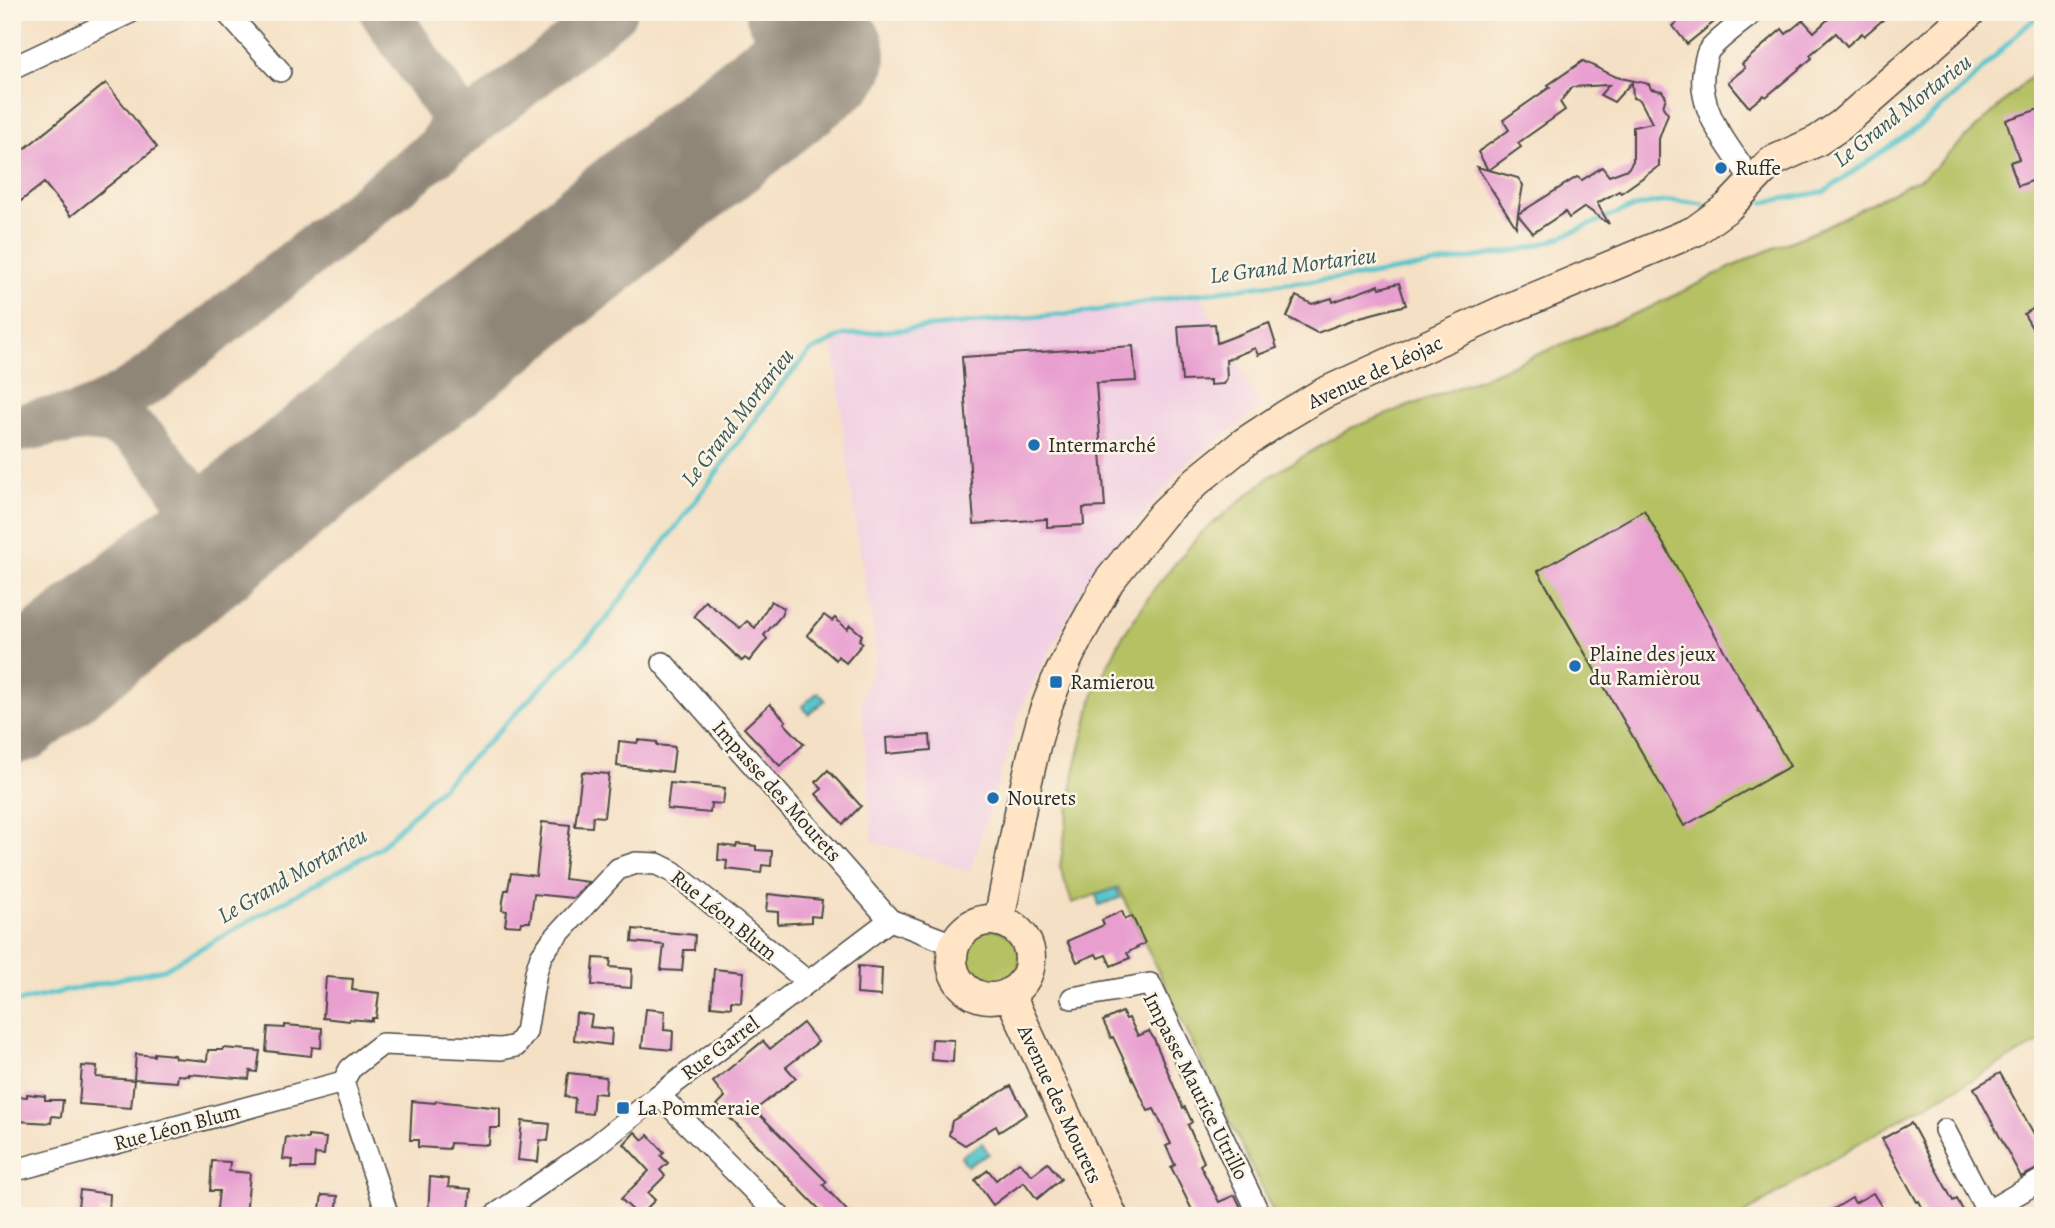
<svg xmlns="http://www.w3.org/2000/svg" width="2055" height="1228" font-family="Alegreya,serif">
<style>
.built{fill:#f1d0e3}
.green{fill:#b5c163;stroke:#707647;stroke-width:2}
.water{fill:#56c4cb;stroke:#40787b;stroke-width:2}
.lines{fill:none;stroke-linecap:round;stroke-linejoin:round}
.stream{stroke:#56c4cb;stroke-width:5}
.taxiway{stroke:#908678;stroke-width:49}
.runway{stroke:#908678;stroke-width:122}
.building{fill:#e89fd0;fill-rule:evenodd}
.minor-casing{stroke:#494642;stroke-width:24}
.secondary-casing{stroke:#494642;stroke-width:33}
.minor{stroke:#fff;stroke-width:21}
.secondary{stroke:#ffe4c6;stroke-width:30}
.poi-dot{fill:#1f6fb2;stroke:#fcf5e5;stroke-width:2.5}
.labels{text-anchor:middle;stroke-width:5;stroke-linejoin:round;paint-order:stroke}
.poi-label{font-size:21px;fill:#2b2b2b;stroke:#fcf5e5;text-anchor:start}
.street-label{font-size:21px;fill:#2b2b2b;stroke:#fcf5e5}
.water-label{font-size:23px;font-style:italic;fill:#38595b;stroke:#fcf5e5}
</style>
<rect width="100%" height="100%" fill="#fcf5e5"/>
<filter id="ink" filterUnits="userSpaceOnUse"><feTurbulence type="fractalNoise" baseFrequency=".0143" numOctaves="2"/><feDisplacementMap in="SourceGraphic" scale="14" xChannelSelector="R" yChannelSelector="G"/><feConvolveMatrix kernelMatrix="1 2 1 2 8 2 1 2 1" color-interpolation-filters="sRGB"/></filter>
<filter id="wash" filterUnits="userSpaceOnUse"><feTurbulence type="fractalNoise" baseFrequency=".00686" numOctaves="4" result="noise"/><feDisplacementMap in="SourceGraphic" scale="28" xChannelSelector="R" yChannelSelector="G"/><feGaussianBlur stdDeviation="1.57" result="paint"/><feColorMatrix in="noise" values="0 0 0 0 0 0 0 0 0 0 0 0 0 0 0 0 0 1.4 0 .05"/><feComposite in="paint" operator="in"/></filter>
<g filter="url(#wash)">
<rect width="100%" height="100%" fill="#f4e0c4"/>
<polygon class="built" points="1201,296 1262,407 1189,461 1087,581 1024,700 970,871 873,842 861,700 877,655 857,534 832,339"/>
<g class="green">
<polygon points="2043,65 2043,1040 1862,1141 1741,1216 1275,1216 1118,887 1072,903 1060,867 1074,772 1094,693 1121,639 1154,589 1200,534 1272,475 1351,428 1472,382 1651,307 1752,257 1814,232 1925,176"/>
<circle cx="990" cy="959" r="30"/>
</g>
<g class="water">
<polygon points="818,692 825,700 809,714 802,706"/>
<polygon points="1116,888 1120,898 1099,905 1096,895"/>
<polygon points="982,1143 989,1154 967,1166 961,1156"/>
</g>
<g class="lines">
<g class="stream">
<polyline points="1764,202 1824,192 1879,154 1922,124 1965,87 2020,31 2043,12"/>
<polyline points="12,1003 164,969 379,848 488,742 604,622 706,487 779,387 810,352 844,335 1090,312 1182,296 1264,285 1358,277 1520,250 1551,241 1625,210 1652,203 1674,201 1703,204"/>
</g>
<g class="taxiway">
<path d="M384,12L451,110C456,126 448,137 439,150"/>
<path d="M716,142C762,102 802,79 769,12"/>
<path d="M64,421C98,412 125,396 154,376L612,12"/>
<path d="M12,429C42,424 78,413 107,420C135,427 152,448 168,469C187,493 207,526 188,556C183,565 173,572 165,579C150,591 136,604 121,617"/>
<path d="M178,481C208,518 233,504 273,495"/>
</g>
<polyline class="runway" points="12,703 825,56"/>
</g>
<g id="blocks">
<g class="building">
<polygon points="1690,12 1706,12 1714,22 1687,44 1673,26"/>
<polygon points="1836,12 1892,12 1864,36 1862,33 1847,46 1836,33 1810,55 1812,58 1766,97 1764,95 1749,107 1728,82 1745,68 1742,64 1782,29 1786,34 1803,20 1814,32"/>
<path d="M1583,61L1616,77L1649,84L1651,89L1662,91L1666,97L1663,107L1668,114L1659,139V166L1621,193L1619,191L1597,203L1609,224L1585,207L1569,218L1565,212L1533,233L1518,215L1516,227L1477,167L1488,170L1478,152L1509,130L1503,120L1550,87L1548,85ZM1632,82L1633,98L1640,100L1652,123L1633,127V161L1628,169L1609,176L1602,167L1582,180L1577,177L1518,214L1523,185L1518,178L1489,170L1521,147L1518,143L1565,110L1560,102L1572,87L1609,85L1600,95L1614,102Z"/>
<polygon points="106,83 157,147 71,216 44,183 12,208 12,159"/>
<polygon points="2039,109 2043,121 2043,177 2018,186 2010,162 2019,159 2006,120"/>
<polygon points="1399,283 1406,305 1360,317 1317,333 1287,317 1296,296 1312,304 1332,298 1333,302 1379,285 1380,288"/>
<polygon points="2043,303 2043,347 2024,314"/>
<polygon points="1269,323 1277,348 1258,355 1255,348 1226,360 1227,378 1223,384 1210,385 1210,380 1182,381 1178,326 1215,324 1217,343"/>
<polygon points="1133,346 1136,381 1096,383 1105,507 1083,508 1084,525 1047,527 1047,519 974,524 962,357"/>
<polygon points="1644,510 1790,766 1684,826 1538,571"/>
<polygon points="705,601 740,628 747,621 755,628 771,601 784,608 781,616 764,635 767,639 749,661 745,658 742,661 694,616"/>
<polygon points="824,615 832,621 835,618 847,629 850,625 862,635 859,640 863,643 846,663 838,656 836,660 807,635"/>
<polygon points="770,704 786,721 784,723 804,744 780,766 744,728"/>
<polygon points="930,735 931,750 887,754 886,738"/>
<polygon points="638,740 657,742 657,745 675,747 672,772 617,766 619,741 637,743"/>
<polygon points="828,770 861,806 843,824 816,794 822,789 816,782"/>
<polygon points="582,772 609,774 604,817 593,816 592,827 575,826"/>
<polygon points="670,783 725,788 723,804 711,803 710,813 667,809"/>
<polygon points="542,822 570,825 564,879 589,882 573,898 534,894 530,922 521,922 520,926 505,925 507,911 502,910 503,901 505,890 508,890 511,873 536,876"/>
<polygon points="737,844 756,846 756,850 772,851 771,866 762,865 761,873 726,869 727,861 718,860 719,845 736,847"/>
<polygon points="768,894 822,900 820,917 811,916 811,922 778,924 778,912 766,911"/>
<polygon points="1122,911 1125,919 1132,916 1145,943 1127,953 1130,958 1111,966 1106,955 1098,958 1096,954 1077,962 1067,941 1104,925 1102,920"/>
<polygon points="633,929 695,935 694,950 684,950 682,971 661,970 664,945 632,942"/>
<polygon points="594,958 611,959 610,967 632,969 631,988 592,985"/>
<polygon points="858,966 882,968 881,996 857,994"/>
<polygon points="714,969 743,972 741,1002 731,1001 731,1008 711,1006"/>
<polygon points="326,977 353,979 352,990 379,993 376,1018 372,1018 372,1021 349,1019 349,1021 323,1018"/>
<polygon points="646,1009 665,1011 664,1030 673,1031 672,1050 642,1047"/>
<polygon points="1122,1012 1126,1019 1129,1018 1138,1036 1149,1031 1154,1039 1183,1108 1185,1107 1192,1122 1188,1125 1204,1162 1200,1165 1219,1202 1235,1195 1245,1216 1190,1216 1194,1214 1171,1167 1175,1165 1166,1146 1171,1144 1163,1127 1154,1109 1148,1111 1113,1037 1111,1038 1103,1021"/>
<polygon points="576,1013 592,1015 590,1027 612,1029 611,1045 574,1040"/>
<polygon points="803,1023 818,1042 786,1067 796,1078 755,1110 827,1182 823,1185 852,1216 826,1216 717,1105 725,1097 713,1082 763,1041 770,1049"/>
<polygon points="285,1025 322,1028 321,1048 312,1047 311,1056 266,1051 268,1027 285,1028"/>
<polygon points="932,1039 954,1040 953,1062 931,1060"/>
<polygon points="223,1048 260,1051 257,1072 250,1071 249,1079 189,1074 189,1076 178,1075 177,1082 134,1079 136,1054 154,1056 154,1053 174,1055 175,1058 207,1061 208,1050 223,1050"/>
<polygon points="82,1066 97,1067 96,1077 134,1080 131,1108 79,1104"/>
<polygon points="568,1073 606,1077 605,1094 594,1093 592,1114 574,1112 575,1098 565,1097"/>
<polygon points="2000,1073 2043,1150 2043,1166 2021,1177 1974,1088"/>
<polygon points="1011,1086 1027,1114 999,1132 996,1126 965,1145 949,1135 952,1121"/>
<polygon points="27,1094 45,1096 45,1100 63,1100 61,1117 52,1116 51,1123 17,1121 18,1113 12,1113 12,1096 27,1097"/>
<polygon points="412,1101 435,1103 436,1101 500,1108 500,1128 490,1128 489,1145 450,1143 449,1149 418,1147 418,1140 410,1140"/>
<polygon points="522,1121 550,1124 548,1141 540,1140 538,1162 518,1160"/>
<polygon points="1911,1123 1953,1201 1957,1199 1966,1216 1924,1216 1926,1215 1919,1201 1917,1202 1882,1139"/>
<polygon points="635,1132 643,1140 648,1135 664,1152 661,1156 668,1163 660,1170 665,1176 648,1193 655,1200 639,1216 621,1199 649,1171 624,1144"/>
<polygon points="308,1136 326,1138 324,1155 315,1154 314,1168 292,1168 293,1160 283,1159 286,1137 308,1139"/>
<polygon points="212,1161 230,1162 229,1171 250,1173 246,1216 216,1216 219,1191 210,1191"/>
<polygon points="1019,1162 1032,1175 1048,1163 1061,1179 1037,1199 1024,1182 993,1205 975,1180 988,1170 996,1180"/>
<polygon points="430,1177 449,1179 448,1187 471,1189 469,1211 449,1208 448,1216 428,1216"/>
<polygon points="80,1190 110,1194 109,1210 99,1210 99,1216 77,1216"/>
<polygon points="1873,1193 1883,1209 1872,1216 1822,1216 1852,1198 1855,1203"/>
<polygon points="322,1195 338,1196 336,1216 319,1216"/>
</g>
</g>
</g>
<g filter="url(#ink)">
<use href="#blocks" fill-opacity="0" stroke="#494642" stroke-width="2"/>
<g class="lines">
<defs>
<g id="minor">
<polyline points="226,12 280,71"/>
<polyline points="12,68 131,12"/>
<path d="M1752,181C1731,148 1699,115 1703,74C1704,66 1705,59 1708,52C1715,41 1742,22 1754,12"/>
<polyline points="663,663 890,920 945,941 955,942"/>
<polyline points="1072,998 1150,984 1260,1216"/>
<polyline points="343,1082 350,1069 382,1044 501,1049 516,1046 526,1032 536,972 541,956 551,942 618,869 636,863 657,864 673,872 808,982"/>
<polyline points="659,1095 779,1216"/>
<polyline points="1945,1130 1987,1211"/>
<polyline points="12,1171 343,1082 388,1216"/>
<polyline points="494,1216 593,1148 659,1095 890,920"/>
<polyline points="1980,1216 2043,1179"/>
</g>
<g id="secondary">
<circle cx="991" cy="959" r="39"/>
<polyline points="999,921 1022,802 1035,746 1044,713 1056,682 1077,639 1109,581 1163,514 1197,481 1244,443 1285,416 1322,394 1503,311 1695,231 1728,207 1771,162 1817,141 1841,125 1970,12"/>
<polyline points="1011,992 1014,1004 1112,1216"/>
</g>
</defs>
<use href="#minor" class="minor-casing"/>
<use href="#secondary" class="secondary-casing"/>
<use href="#minor" class="minor"/>
<use href="#secondary" class="secondary"/>
</g>
</g>
<g class="poi-dot">
<circle cx="1721" cy="168" r="7"/>
<circle cx="1034" cy="445" r="7"/>
<circle cx="1575" cy="666" r="7"/>
<rect x="1049" y="675" width="14" height="14" rx="3.5"/>
<circle cx="993" cy="798" r="7"/>
<rect x="616" y="1101" width="14" height="14" rx="3.5"/>
</g>
<g class="labels">
<g class="poi-label">
<text x="1735" y="175">Ruffe</text>
<text x="1048" y="452">Intermarché</text>
<text x="1589" y="661">Plaine des jeux<tspan x="1589" dy="24">du Ramièrou</tspan></text>
<text x="1070" y="689">Ramierou</text>
<text x="1007" y="805">Nourets</text>
<text x="637" y="1115">La Pommeraie</text>
</g>
<g class="street-label">
<text transform="translate(1375 372) rotate(-25)" y="7">Avenue de Léojac</text>
<text transform="translate(777 791) rotate(48)" y="7">Impasse des Mourets</text>
<text transform="translate(724 915) rotate(39)" y="7">Rue Léon Blum</text>
<text transform="translate(720 1048) rotate(-37)" y="7">Rue Garrel</text>
<text transform="translate(1196 1086) rotate(63)" y="7">Impasse Maurice Utrillo</text>
<text transform="translate(1060 1104) rotate(65)" y="7">Avenue des Mourets</text>
<text transform="translate(177 1127) rotate(-15)" y="7">Rue Léon Blum</text>
</g>
<g class="water-label">
<text transform="translate(1902 110) rotate(-38)" y="8">Le Grand Mortarieu</text>
<text transform="translate(1293 265) rotate(-7)" y="8">Le Grand Mortarieu</text>
<text transform="translate(737 417) rotate(-52)" y="8">Le Grand Mortarieu</text>
<text transform="translate(292 875) rotate(-30)" y="8">Le Grand Mortarieu</text>
</g>
</g>
<rect width="2055" height="1228" fill="none" stroke="#fcf5e5" stroke-width="42"/>
</svg>
